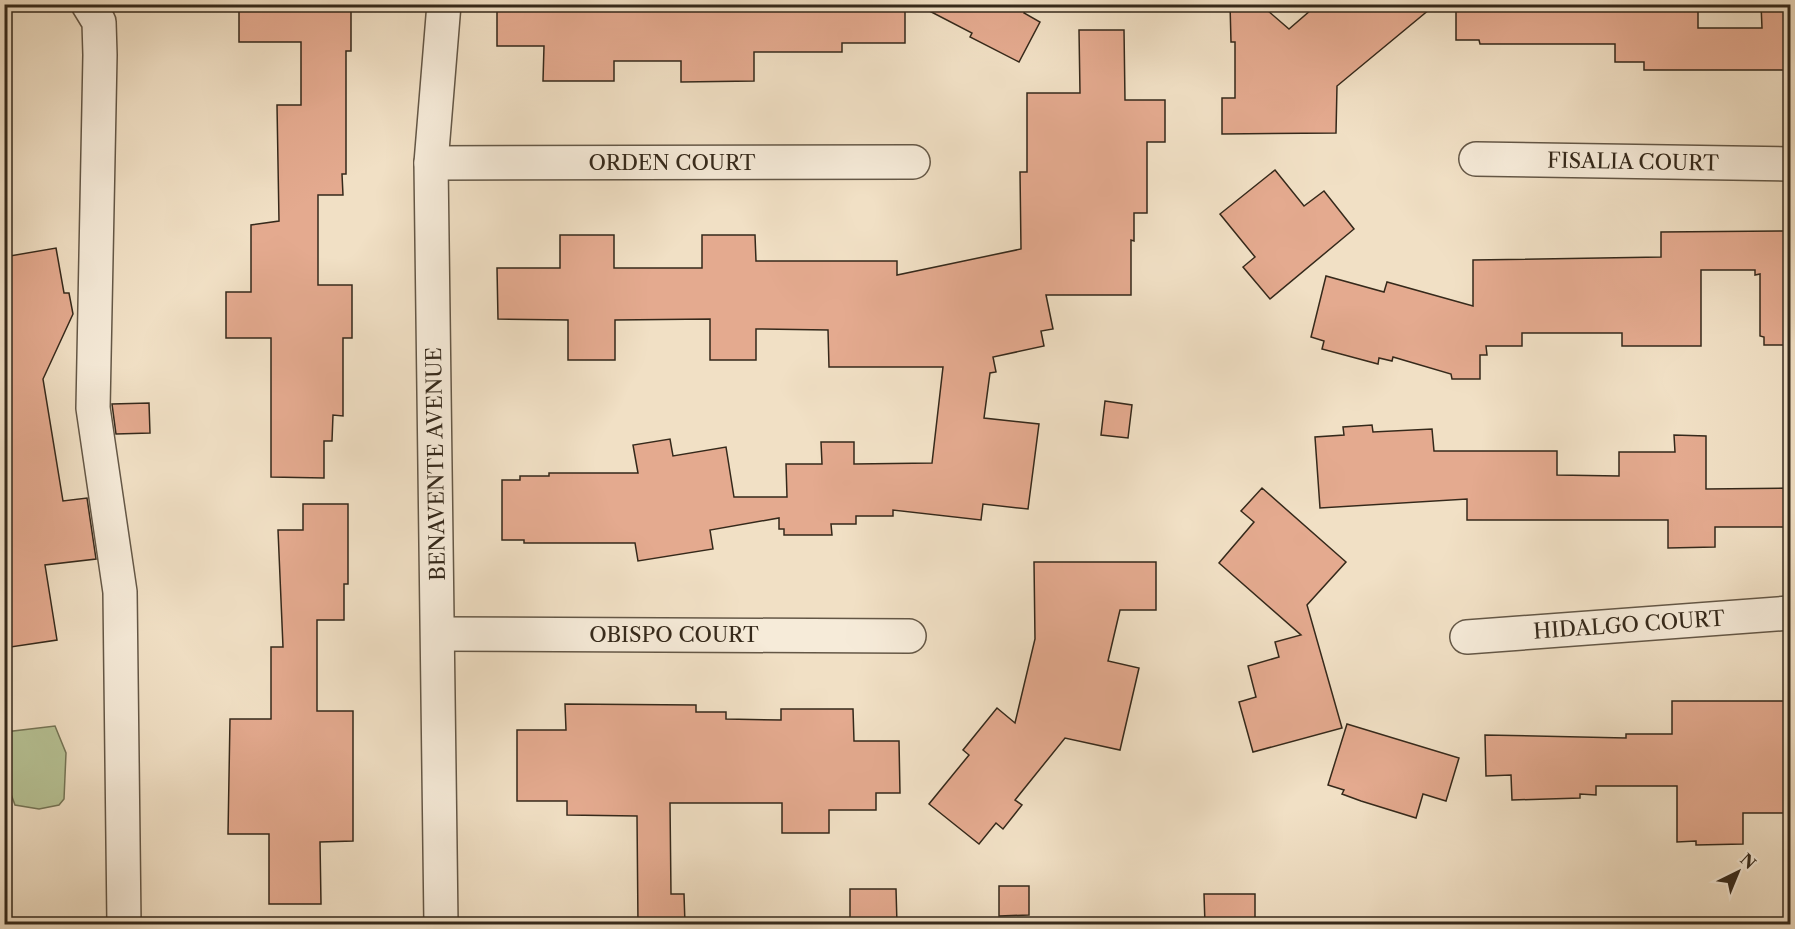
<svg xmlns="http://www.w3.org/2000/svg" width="1795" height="929" font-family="'Libre Caslon Text',serif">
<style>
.green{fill:#b7c396;stroke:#767658;stroke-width:1.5}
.building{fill:#e4aa8f;stroke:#35291b;stroke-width:1.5}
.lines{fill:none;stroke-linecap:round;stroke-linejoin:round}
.minor-casing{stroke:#645746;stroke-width:36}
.minor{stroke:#f6ebd9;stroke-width:33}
.labels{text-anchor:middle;stroke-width:6;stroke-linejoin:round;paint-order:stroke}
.street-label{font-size:21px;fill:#35291b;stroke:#f6ebd9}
</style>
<rect width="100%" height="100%" fill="#f1e0c5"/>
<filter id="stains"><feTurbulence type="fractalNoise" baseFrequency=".00333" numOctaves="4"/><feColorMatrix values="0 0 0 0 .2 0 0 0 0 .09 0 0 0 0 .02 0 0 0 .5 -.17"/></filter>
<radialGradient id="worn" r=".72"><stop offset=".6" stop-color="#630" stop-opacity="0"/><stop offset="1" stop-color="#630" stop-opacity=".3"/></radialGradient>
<polygon class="green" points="55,726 66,753 64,799 59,805 39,809 15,805 5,778 5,732"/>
<g class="building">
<polygon points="256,4 351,4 351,51 346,51 346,174 342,174 343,195 318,195 318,285 352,285 352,338 343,338 343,416 333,415 332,441 324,441 324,478 271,477 271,338 226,338 226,292 251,292 251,225 279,221 277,105 301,105 301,42 239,42 239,11 256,11"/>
<polygon points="497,4 905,4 905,43 842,43 842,52 754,52 754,81 681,82 681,61 614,61 614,81 543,81 544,46 497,46"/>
<polygon points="916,4 1029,4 1024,13 1040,22 1019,62 970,37 972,33"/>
<polygon points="1230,4 1260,4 1289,29 1318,4 1436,4 1337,86 1336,133 1222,134 1222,98 1235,98 1235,42 1231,42"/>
<polygon points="1456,4 1698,4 1698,28 1762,28 1761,4 1791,4 1791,70 1644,70 1644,62 1615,62 1615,44 1480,44 1479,40 1456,40"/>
<polygon points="1079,30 1124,30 1125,100 1165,100 1165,142 1147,142 1147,213 1134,213 1134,241 1131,240 1131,295 1046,295 1053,329 1041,331 1044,346 993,357 996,372 990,373 984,418 1039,424 1028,509 983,504 981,520 893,510 893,516 856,516 856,524 831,524 832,535 784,535 784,529 779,529 779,518 710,530 713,549 638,561 635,543 524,543 524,540 502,540 502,480 520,480 520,476 549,476 549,473 638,473 633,445 670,439 673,456 726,447 734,497 787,497 786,464 822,464 821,442 854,442 854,464 932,463 943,367 829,367 828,330 756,329 756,360 710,360 710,319 615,320 615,360 568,360 568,320 498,319 497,268 560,268 560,235 614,235 614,268 702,268 702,235 755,235 756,261 897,261 897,275 1021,249 1020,172 1027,172 1027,93 1080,93"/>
<polygon points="1275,170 1304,206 1324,191 1354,229 1270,299 1243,267 1255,257 1220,214"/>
<polygon points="1791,231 1791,345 1764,345 1764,337 1760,336 1760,274 1755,275 1755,270 1701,270 1701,346 1622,346 1622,333 1522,333 1522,346 1486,346 1487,355 1480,355 1480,379 1452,379 1451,374 1393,357 1392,361 1379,358 1378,364 1322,349 1324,341 1311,337 1326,276 1384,292 1387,282 1473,306 1473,260 1661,257 1661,232"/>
<polygon points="56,248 64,293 69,293 73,314 43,379 63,501 87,498 96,559 45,565 57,640 4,648 4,257"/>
<polygon points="1105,401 1132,405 1128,438 1101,435"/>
<polygon points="149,403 150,433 116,434 112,404"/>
<polygon points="1372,425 1373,432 1432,429 1434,451 1557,451 1557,475 1619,476 1619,452 1675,452 1674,435 1706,436 1706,489 1791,488 1791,527 1715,527 1715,547 1668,548 1668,520 1467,520 1467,499 1320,508 1315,437 1344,435 1343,427"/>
<polygon points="1262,488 1346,562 1307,605 1342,728 1253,752 1239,702 1256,697 1248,666 1279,657 1275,642 1301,635 1219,563 1254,522 1241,511"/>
<polygon points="303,504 348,504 348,584 344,584 344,620 317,620 317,711 353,711 353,841 320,842 321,904 269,904 269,834 228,834 230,719 271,719 271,647 283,647 278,530 303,530"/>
<polygon points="1034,562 1156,562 1156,610 1120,610 1108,661 1139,668 1120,750 1065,738 1015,800 1022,805 1003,829 996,823 979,844 929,804 969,755 963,750 997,708 1015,723 1035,639"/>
<polygon points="1672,701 1791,701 1791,813 1743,813 1743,844 1696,845 1696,841 1677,842 1677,786 1596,786 1596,795 1580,794 1580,798 1512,800 1511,775 1486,776 1485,735 1626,738 1626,734 1672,734"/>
<polygon points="565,704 696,705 696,712 726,712 726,719 781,720 781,709 853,709 854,741 899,741 900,793 876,793 876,810 829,810 829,833 782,833 782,803 670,803 671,894 684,894 685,924 638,924 637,816 567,815 567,801 517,801 517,730 566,730"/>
<polygon points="1347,724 1459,758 1446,801 1423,794 1416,818 1361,801 1342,794 1344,790 1328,785"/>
<polygon points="999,886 1029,886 1029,915 999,916"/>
<polygon points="850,889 896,889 897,924 850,924"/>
<polygon points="1204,894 1255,894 1255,924 1205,924"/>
</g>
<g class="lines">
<defs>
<g id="minor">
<polyline points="88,4 99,22 100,55 93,408 120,592 124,924"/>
<polyline points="1476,159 1790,164"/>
<polyline points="431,163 913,162"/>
<polyline points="439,634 909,636"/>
<polyline points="1467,637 1790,613"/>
<polyline points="441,924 431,163 444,4"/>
</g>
</defs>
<use href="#minor" class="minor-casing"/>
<use href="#minor" class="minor"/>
</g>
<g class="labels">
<g class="street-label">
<text transform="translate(1633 162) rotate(1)" y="7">FISALIA COURT</text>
<text x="672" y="170">ORDEN COURT</text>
<text transform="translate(436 464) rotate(-91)" y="7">BENAVENTE AVENUE</text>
<text transform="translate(1629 625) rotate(-4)" y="7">HIDALGO COURT</text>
<text x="674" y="642">OBISPO COURT</text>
</g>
</g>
<rect width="1795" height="929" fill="none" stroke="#f1e0c5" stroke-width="24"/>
<rect x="6" y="6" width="1783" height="917" fill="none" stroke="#35291b" stroke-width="3"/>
<rect x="12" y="12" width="1771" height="905" fill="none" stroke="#35291b" stroke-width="1.5"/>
<g transform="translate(1738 872) rotate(43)" stroke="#f6ebd9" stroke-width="4.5" paint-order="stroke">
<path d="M0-4.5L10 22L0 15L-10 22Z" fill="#35291b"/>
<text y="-9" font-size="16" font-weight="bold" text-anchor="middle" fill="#35291b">N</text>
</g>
<rect width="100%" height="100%" filter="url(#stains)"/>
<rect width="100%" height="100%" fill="url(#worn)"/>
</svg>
